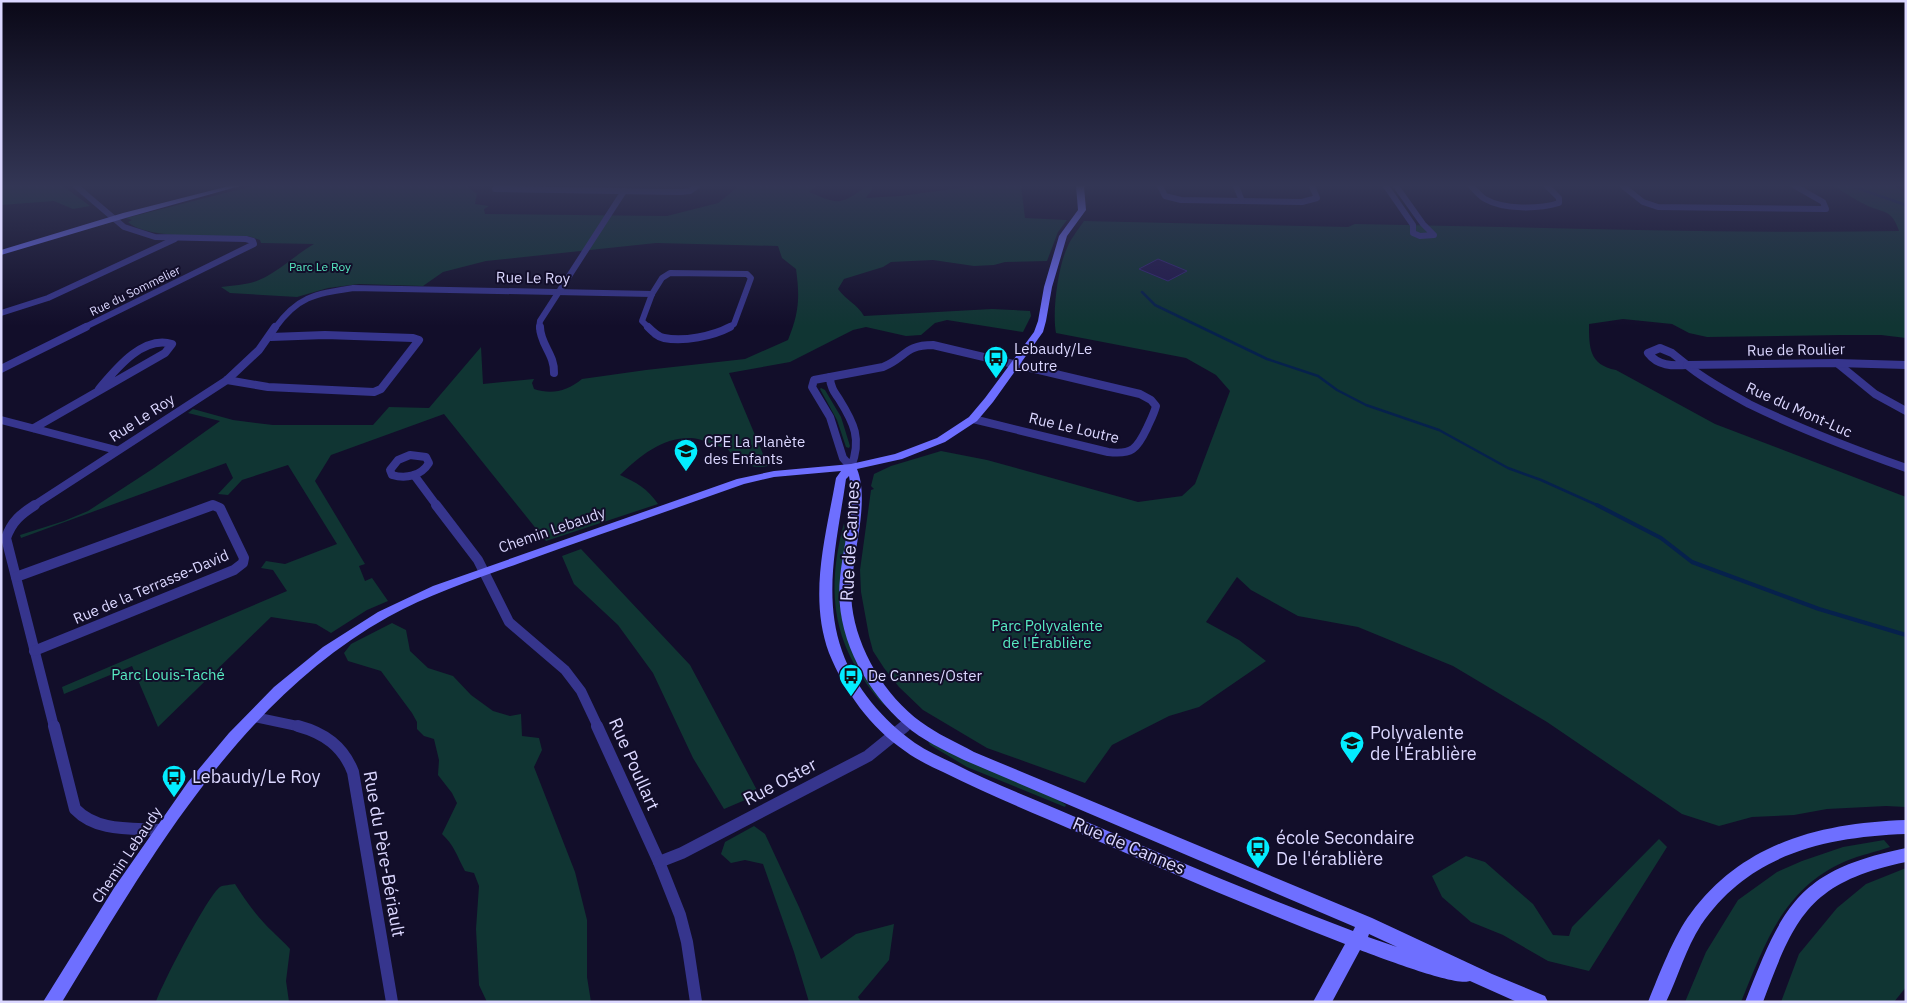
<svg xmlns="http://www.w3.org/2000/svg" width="1907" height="1003" font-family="'IBM Plex Sans',sans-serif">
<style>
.green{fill:#103533}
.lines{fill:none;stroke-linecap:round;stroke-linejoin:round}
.stream-far1{stroke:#06214c;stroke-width:2.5}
.stream{stroke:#06214c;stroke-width:4}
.building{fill:#21184d;stroke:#36287b}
.street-far3{stroke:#36358d;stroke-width:6}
.street-far2{stroke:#36358d;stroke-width:8}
.street-far1{stroke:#36358d;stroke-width:10}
.street{stroke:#36358d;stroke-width:12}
.secondary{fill:#6e6fff;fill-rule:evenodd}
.labels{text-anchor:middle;stroke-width:4;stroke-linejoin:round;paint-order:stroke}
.far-park-label{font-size:12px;fill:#57ebc2;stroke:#120e2a}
.far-street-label{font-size:12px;fill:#dbd7ff;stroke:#120e2a}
.street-label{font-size:15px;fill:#dbd7ff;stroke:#120e2a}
.poi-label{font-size:15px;fill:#dbd7ff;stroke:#120e2a;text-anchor:start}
.park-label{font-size:15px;fill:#57ebc2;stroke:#120e2a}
.near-street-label{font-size:18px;fill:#dbd7ff;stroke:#120e2a}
.near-poi-label{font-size:18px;fill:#dbd7ff;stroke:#120e2a;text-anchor:start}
</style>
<rect width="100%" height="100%" fill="#120e2a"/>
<g class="green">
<polygon points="1,186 63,186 90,206 73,209 54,201 1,205"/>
<path d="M253,186H467L477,194L475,204L489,206L484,209L485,214L667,216L718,203L739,186H816L809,192C838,204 840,206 865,187L873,188L866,198L900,196L975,186H1021L1025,218L1067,220L1058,232L1047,261L1005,262L994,265L974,266L933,260L891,262L883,267L844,279L838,289C846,300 857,304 864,316L992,309L1030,311L1031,316L1023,332L947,320L935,323L921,335L906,336L866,327L853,330L790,362L729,373L768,466C751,470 737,462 727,448C714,447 701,437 690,438C661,438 640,456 620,475C636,482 648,489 658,504L546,541L444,414L331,455L315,481L365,564L359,566L365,581L372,578L388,601L367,610L331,633L316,624L271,617L158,727L132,666L64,694L62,687L287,591L273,570L261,568L266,561L285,564L337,544L288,465L242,480L228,495L218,494L233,478L226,463L21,538L20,535L64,521L88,511L154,468L220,421L188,413L193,409L233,420L273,425H373L389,407L429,408L481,347L483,384L534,379L532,383L534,389C552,395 567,391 582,379L646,370L745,359L788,340C799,313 800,298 796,269L782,258L778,246L656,243L486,261L443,272L423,286L359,284L328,288L297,297L230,293L221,287C233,285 248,285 259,280C280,271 295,255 314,244L261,243L260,240L248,236C221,236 147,240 128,222L132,220L126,218Z"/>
<path d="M1833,186H1894L1906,193V338L1881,335H1842L1707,337L1689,333L1672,324L1623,319L1589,324C1589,347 1589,365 1616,370L1715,424L1906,497V807L1886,806L1827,809L1794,815L1752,817L1719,826L1682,814L1547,722L1453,666L1358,627L1298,616L1251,590L1237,577L1206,622L1239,640L1266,661L1199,707L1169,716L1112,745L1085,783L987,748L923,710L899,687L884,668L873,651L869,636L861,592L860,570L871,490L874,489L871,486L874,474L891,466L941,451L987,460L1138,502L1182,496L1195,484L1230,391L1216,375L1186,358L1056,333C1052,312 1058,267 1067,248C1071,238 1078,230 1084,221L1348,227L1355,224C1536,227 1718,234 1899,231C1892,210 1885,213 1868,206C1855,200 1844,192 1833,186Z"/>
<polygon points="821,388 825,390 841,417 850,446 849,448 846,447 837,420 820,389"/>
<path d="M844,523L846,542L839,602L843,623L888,706L883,704C833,648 825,594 844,523Z"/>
<polygon points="581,549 690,665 759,794 724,809 693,758 653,673 618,625 574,584 562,556"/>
<path d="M392,623L406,630L410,651L428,668L453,676L471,695L493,711L510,716L521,714L522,736L539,738L542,750L534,767L575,872L587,920V977L591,1002H487L479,985L476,929L479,886L474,873L465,871C457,856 454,845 442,834L457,803L452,793L438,775L439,760L434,739L424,736L417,729V722L412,713L381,671L348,661L344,653L351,644Z"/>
<polygon points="928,741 1058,800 1066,805 1065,807 967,767 930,745"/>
<polygon points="754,826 765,834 799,907 821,959 856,934 894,924 889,960 858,997 861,1002 809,1002 794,952 763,864 745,860 731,863 721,854 725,842"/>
<polygon points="1659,839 1667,847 1589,971 1548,961 1503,935 1471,922 1442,897 1432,876 1466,856 1485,862 1533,904 1553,935 1569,936 1572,927"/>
<path d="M1884,840L1890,847C1876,852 1860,855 1846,861C1783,888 1765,944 1741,1002H1685L1706,952L1738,900L1777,872L1802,861L1843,847Z"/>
<polygon points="1906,868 1906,987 1894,1002 1781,1002 1799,954 1837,908 1866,884"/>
<path d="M235,884C245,900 258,918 273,932C279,938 284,942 290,949L286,981L289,1002H156C161,986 208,895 220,887C223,885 231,885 235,884Z"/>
</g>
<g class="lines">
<g class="stream-far1">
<polyline points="1851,186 1906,205"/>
<polyline points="1142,292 1155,305 1267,359 1318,376 1337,390 1366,405 1439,430 1508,468 1541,480 1599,506"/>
</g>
<polyline class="stream" points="1597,505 1661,538 1692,562 1819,609 1906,635"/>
</g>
<polygon class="building" points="1158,259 1187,271 1168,281 1139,269"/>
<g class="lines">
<g class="street-far3">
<polyline points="76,186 124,227 155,237 246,239 253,241 254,244 83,328"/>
<polyline points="1160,186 1165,196 1181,200 1302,202 1317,198 1312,186"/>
<polyline points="1236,186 1242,201"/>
<polyline points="1386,186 1413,225 1413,233 1420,236 1434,235 1423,224 1396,186"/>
<path d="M1471,186C1476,191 1480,196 1485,199C1504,210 1539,209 1559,203V198L1547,186"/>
<polyline points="1623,186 1643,202 1658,207 1826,209 1823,202 1795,186"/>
<polyline points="495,189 680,192 690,191 697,186"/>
<polyline points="652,294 662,278 670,273 747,274 751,278 734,324 728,328"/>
<polyline points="1,313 48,298 175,239"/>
<path d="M275,328C298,296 315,294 353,288L652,294"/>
<polyline points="539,328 540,321 624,191"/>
<polyline points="649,328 642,321 652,294"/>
</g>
<g class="street-far2">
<path d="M540,327C540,344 555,355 554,373"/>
<path d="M648,327C653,332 658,337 664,338C684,342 713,336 730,327"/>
<path d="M1660,348L1672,353L1687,365C1672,366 1658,366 1648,353Z"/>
<polyline points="1837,363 1875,394 1906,411"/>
<path d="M1687,365C1706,381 1728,392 1749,404C1800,429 1853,449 1906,468"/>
<polyline points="1687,365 1837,363 1906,365"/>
<polyline points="1,369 86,327"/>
<path d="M830,377C830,386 834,392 839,399C854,423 862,439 851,467L843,458L830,417L812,387L814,380Z"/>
<path d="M830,377L883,367C906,358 904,345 933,345L1140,394L1151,400L1156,406C1154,414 1150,421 1147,428C1137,449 1132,455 1108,452L973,419"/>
<polyline points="227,380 268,387 374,392 381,389 419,340 413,338 325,335 271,337"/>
<polyline points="1,420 116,450"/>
<path d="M34,428L165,353L172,344C143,335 116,369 99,389"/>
<path d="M410,455L426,457L429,463C421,476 406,479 392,475L390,470L398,460Z"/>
<polyline points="414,475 437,506"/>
<polyline points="33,506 227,380 259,350 275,327"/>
<polyline points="210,506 215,506"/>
</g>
<g class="street-far1">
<path d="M35,505C21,514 12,521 6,538L54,727"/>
<polyline points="436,505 478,560 509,622 565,670 581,691 598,727"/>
<polyline points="16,577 213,505 220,508 244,558 243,563 234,570 34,651"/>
<polyline points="254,717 302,727"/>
<polyline points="903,727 911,721"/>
</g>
<g class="street">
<path d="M54,726L75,809C97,832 131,828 161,830"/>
<path d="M298,726C324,733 343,746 353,772L392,1002"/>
<polyline points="597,726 659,862 680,915 687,942 696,1002"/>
<polyline points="659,862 682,853 868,756 905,726"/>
</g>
<g class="secondary">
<polygon points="229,186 240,186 129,217 1,255 1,250 123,213"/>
<path d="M1076,186H1084L1086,210L1067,236L1052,287L1046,321L1043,332L993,402L977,421L945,442L902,459L857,469C867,493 859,531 855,556C853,573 850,589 852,606C857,649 885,696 921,722C937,734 956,742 974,752L1372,918L1492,974L1545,996L1548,1002H1517L1470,981C1456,987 1379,957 1360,950L1332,1002H1313L1345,944C1245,905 1146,862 1047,819C1012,804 977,789 943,772C930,766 917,760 905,751C870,727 845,692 829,653C808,596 826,535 836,478L841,471L774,477L744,484C669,511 594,536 520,563C476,579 430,594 388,617C238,701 149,860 62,1002H43L114,888L188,782L229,733L274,687L323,647L378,612L433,586L737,479L774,471L851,464L895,454L937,438L969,417L985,398L1034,332L1038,321L1044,287L1059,236L1078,210ZM849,476C855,507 843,546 840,578C834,633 864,689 905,725C922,740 944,750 964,760L1355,927L1353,931C1254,894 1156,852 1059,810C1024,795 987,781 953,763C940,757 927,751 915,743C883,720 855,688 842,651C822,594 838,536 846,479ZM1369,934L1397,947L1368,937Z"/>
<path d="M1906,820V834C1825,837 1749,854 1701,925C1686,948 1678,977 1666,1002H1648C1659,975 1674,935 1691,913C1744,842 1821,823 1906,820Z"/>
<path d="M1906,848V862C1810,882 1795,916 1763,1002H1745C1783,905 1798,870 1906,848Z"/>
</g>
</g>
<linearGradient id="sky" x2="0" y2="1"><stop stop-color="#0a0817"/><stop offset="0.57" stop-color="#333655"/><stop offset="1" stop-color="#333655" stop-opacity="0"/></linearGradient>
<rect width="1907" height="326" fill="url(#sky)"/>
<defs>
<symbol id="bus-pin" viewBox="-11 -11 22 30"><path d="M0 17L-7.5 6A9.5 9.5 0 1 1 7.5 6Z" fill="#03edff" stroke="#120e2a"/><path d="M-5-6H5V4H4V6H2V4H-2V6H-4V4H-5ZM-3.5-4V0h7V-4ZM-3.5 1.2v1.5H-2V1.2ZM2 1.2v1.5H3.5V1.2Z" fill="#111"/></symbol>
<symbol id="school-pin" viewBox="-11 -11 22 30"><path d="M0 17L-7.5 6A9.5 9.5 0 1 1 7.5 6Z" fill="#03edff" stroke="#120e2a"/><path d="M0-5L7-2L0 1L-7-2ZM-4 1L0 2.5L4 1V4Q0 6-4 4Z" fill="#111"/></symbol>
</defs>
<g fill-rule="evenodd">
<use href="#bus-pin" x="982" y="344" width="28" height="38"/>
<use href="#school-pin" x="672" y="437" width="28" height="38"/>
<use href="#bus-pin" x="837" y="662" width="28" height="38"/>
<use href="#school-pin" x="1338" y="729" width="28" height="38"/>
<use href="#bus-pin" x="160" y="763" width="28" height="38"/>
<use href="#bus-pin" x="1244" y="834" width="28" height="38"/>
</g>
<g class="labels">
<g class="far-park-label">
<text x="320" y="271">Parc Le Roy</text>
</g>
<g class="far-street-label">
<text transform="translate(135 291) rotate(-26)" y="4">Rue du Sommelier</text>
</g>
<g class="street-label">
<text transform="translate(533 278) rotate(1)" y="5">Rue Le Roy</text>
<text transform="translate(1796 350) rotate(-1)" y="5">Rue de Roulier</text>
<text transform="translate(1799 410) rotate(24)" y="5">Rue du Mont-Luc</text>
<text transform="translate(142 418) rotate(-33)" y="5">Rue Le Roy</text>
<text transform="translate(1074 428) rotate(13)" y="5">Rue Le Loutre</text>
<text transform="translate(552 530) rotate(-19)" y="5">Chemin Lebaudy</text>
<text transform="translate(151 587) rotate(-23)" y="5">Rue de la Terrasse-David</text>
<text transform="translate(127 855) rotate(-56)" y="5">Chemin Lebaudy</text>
</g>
<g class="poi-label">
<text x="1014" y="354">Lebaudy/Le<tspan x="1014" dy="17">Loutre</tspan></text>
<text x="704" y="447">CPE La Planète<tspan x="704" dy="17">des Enfants</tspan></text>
<text x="868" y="681">De Cannes/Oster</text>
</g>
<g class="park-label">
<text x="1047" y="631">Parc Polyvalente<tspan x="1047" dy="17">de l'Érablière</tspan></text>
<text x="168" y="680">Parc Louis-Taché</text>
</g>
<g class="near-street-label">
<text transform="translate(850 541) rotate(-87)" y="6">Rue de Cannes</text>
<text transform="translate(634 764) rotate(66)" y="6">Rue Poullart</text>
<text transform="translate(780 782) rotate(-28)" y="6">Rue Oster</text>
<text transform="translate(1129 846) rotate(23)" y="6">Rue de Cannes</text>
<text transform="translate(384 854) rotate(80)" y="6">Rue du Père-Bériault</text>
</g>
<g class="near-poi-label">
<text x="1370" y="739">Polyvalente<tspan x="1370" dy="21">de l'Érablière</tspan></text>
<text x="192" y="783">Lebaudy/Le Roy</text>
<text x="1276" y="844">école Secondaire<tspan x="1276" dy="21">De l'érablière</tspan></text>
</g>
</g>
<rect width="1907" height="1003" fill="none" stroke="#dbd7ff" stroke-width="5"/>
</svg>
